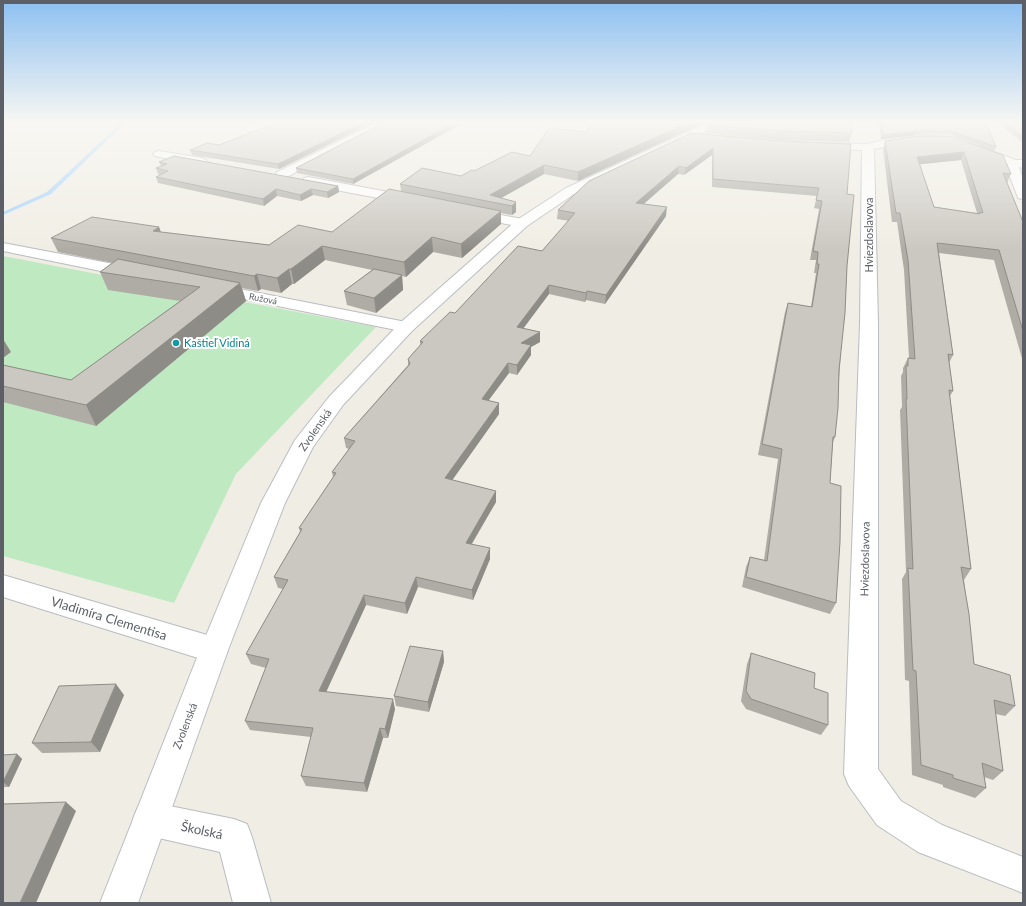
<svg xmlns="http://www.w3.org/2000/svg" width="1026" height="906" font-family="Lato,sans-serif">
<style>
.green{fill:#bfe9c1}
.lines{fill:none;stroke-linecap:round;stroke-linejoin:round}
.stream{fill:#a5d3ff;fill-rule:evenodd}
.street-casing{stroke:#b9bcc1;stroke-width:2}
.secondary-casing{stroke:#babdc3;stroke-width:2}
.street{fill:#fff;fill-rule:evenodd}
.secondary{fill:#fff;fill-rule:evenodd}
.wall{fill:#afaca6;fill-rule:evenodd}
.shaded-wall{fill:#8e8c87}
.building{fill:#cbc8c1;stroke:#8e8c87;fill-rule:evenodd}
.culture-dot{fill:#0f9aa8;stroke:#fff;stroke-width:1.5}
.labels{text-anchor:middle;stroke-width:4;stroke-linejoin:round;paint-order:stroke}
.far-street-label{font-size:9px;fill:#5c6066;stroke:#fff}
.street-label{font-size:11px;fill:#5c6066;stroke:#fff}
.culture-label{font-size:11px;fill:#0d838f;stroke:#fff;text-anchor:start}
.near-street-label{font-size:13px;fill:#5c6066;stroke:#fff}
</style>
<rect width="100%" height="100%" fill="#f0eee4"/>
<polygon class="green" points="3,256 376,327 236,474 174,603 3,556"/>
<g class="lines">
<polygon class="stream" points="121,123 125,123 51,194 3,215 3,212 47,192"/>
<defs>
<g id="street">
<polygon points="376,123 389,123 285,178 277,178 275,175 277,172"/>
<polygon points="915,136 919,137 920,139 919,141 874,149 878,323 878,769 901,801 942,825 1023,857 1023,893 918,852 877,825 849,786 844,774 860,323 862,150 820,149 814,146 820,143 868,144 884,140"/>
<polygon points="977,146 1016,160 1023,160 1023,168 1019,167 1023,179 1023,199 1018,198 1017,195 1007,169 1008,165 973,151 971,149"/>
<polygon points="159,151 202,158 206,160 208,162 206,164 202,166 155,156 153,154 155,152"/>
<polygon points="308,177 410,196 415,197 417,200 415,203 410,204 304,184 302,181 304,178"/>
<polygon points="471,209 522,219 527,220 529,223 527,226 522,227 466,216 464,213 466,210"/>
<polygon points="3,243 135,268 141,270 143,273 141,276 135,278 3,251"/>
<polygon points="214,284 406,322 412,323 415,327 412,331 406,332 208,292 206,289 208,286"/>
<polygon points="3,575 214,637 224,641 228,650 224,659 214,663 3,597"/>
<polygon points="150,802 234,819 247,824 252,837 271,903 233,903 220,852 150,836 138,831 133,819 138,807"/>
</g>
<polygon id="secondary" points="708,123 722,123 574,194 527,226 412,331 343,405 313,447 285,503 228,650 138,903 100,903 200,650 261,503 295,440 329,397 400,323 517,220 566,188"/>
</defs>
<use href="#street" class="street-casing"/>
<use href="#secondary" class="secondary-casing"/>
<use href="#street" class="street"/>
<use href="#secondary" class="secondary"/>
</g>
<g class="wall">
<polygon points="276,123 372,123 279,169 192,155 190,150 219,145"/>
<polygon points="383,123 463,123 353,184 297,173 296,168"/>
<polygon points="592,123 704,123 578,181 544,174 501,198 516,202 516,212 512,215 501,213 501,224 462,258 433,252 406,277 402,276 403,290 376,313 347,305 344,291 372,270 325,260 294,284 292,284 281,293 261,289 258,291 242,288 246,301 96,426 3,402 3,365 71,380 180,301 108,290 100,272 113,263 58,252 51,238 159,227 161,232 269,245 332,232 401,191 400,184 461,176 474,171 530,156 586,132"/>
<polygon points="879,123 986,123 996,147 994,151 949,134 916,135 881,139"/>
<polygon points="998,123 1023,123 1023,143"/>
<polygon points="706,125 852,133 849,142 780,140 705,133"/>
<polygon points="691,133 847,194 847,266 835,437 833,442 830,483 836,603 830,614 742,587 746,567 750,557 764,560 778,459 758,455 785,312 788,303 811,307 816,273 814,273 816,260 810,260 819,209 814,208 817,196 712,187 712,155 684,175 678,174 644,204 666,216 605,304 586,300 585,302 549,294 523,328 540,332 540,342 531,347 531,355 517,375 509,373 488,401 499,403 499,414 452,480 496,491 496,502 472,544 490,559 473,600 418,587 407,614 366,605 326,692 395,709 388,738 383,738 367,792 306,786 301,776 311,737 250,730 245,721 266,668 251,664 246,654 283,589 278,588 274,577 300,532 299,528 333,477 332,472 349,449 346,448 344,438 408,365 408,359 420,346 420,341 455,313 542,251 569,221 557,219 558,210"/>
<path d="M951,136L1011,174L1007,183L1023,222V362L994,260L939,253L953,355L949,363L953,391L950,396L971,569L964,580L974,664L1015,706L1005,716L996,714L1003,771L993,780L984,777L986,788L975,798L943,787V785L912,775L909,681L905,680L902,579L906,572L900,410L902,407L901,376L903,372V368L908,358H909L904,270L897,222H892L883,149L885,141ZM961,160L977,213L934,207L920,164Z"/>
<polygon points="159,162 338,186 339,192 328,198 313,195 301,201 277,196 264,206 158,183 156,177 160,175 158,174 156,168 161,166"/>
<polygon points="443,651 444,662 429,712 396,706 394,696"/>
<polygon points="751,653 814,688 828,725 821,735 746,709 741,701 747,664"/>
<polygon points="124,695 100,752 42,753 32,743"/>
<polygon points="17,754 22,759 9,787 3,787 3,755"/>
</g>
<g class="shaded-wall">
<polygon points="362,123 372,123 279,169 278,164"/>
<polygon points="454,123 463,123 353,184 353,179"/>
<polygon points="688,123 704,123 578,181 578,172"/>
<polygon points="917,131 916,135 881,139 883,135"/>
<polygon points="713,148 712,155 684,175 686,168"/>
<polygon points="964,152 961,160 914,165 917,157"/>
<polygon points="544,165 544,174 494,202 490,195"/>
<polygon points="679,166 678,174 635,211 636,203"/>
<polygon points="338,186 339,192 328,198 327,192"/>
<polygon points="276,189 277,196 264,206 263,199"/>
<polygon points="311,189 313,195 301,201 300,195"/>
<polygon points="516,202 516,212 512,215 512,206"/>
<polygon points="667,207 666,216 605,304 606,295"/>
<polygon points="501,211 501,224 462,258 461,244"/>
<polygon points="159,227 164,241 153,231"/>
<polygon points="432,237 433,252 406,277 404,262"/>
<polygon points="322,246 325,260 294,284 291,269"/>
<polygon points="289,269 292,284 281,293 277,278"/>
<polygon points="257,274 261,289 258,291 254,276"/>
<polygon points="402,275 403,290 376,313 374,298"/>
<polygon points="240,283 246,301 96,426 86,405"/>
<polygon points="549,285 549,294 517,337 517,327"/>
<polygon points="587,291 586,300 585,302 586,293"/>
<polygon points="540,332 540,342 531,347 531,355 517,375 517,365 521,343"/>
<polygon points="3,339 11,352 3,358"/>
<polygon points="508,363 509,373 482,409 482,399"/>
<polygon points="499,403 499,414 446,489 445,478"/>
<polygon points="496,491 496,502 466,553 466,543"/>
<polygon points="490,548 490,559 473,600 472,590"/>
<polygon points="416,577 418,587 407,614 405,603"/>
<polygon points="364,595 366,605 322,701 319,691"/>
<polygon points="443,651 444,662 429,712 428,702"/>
<polygon points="116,684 124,695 100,752 91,742"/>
<polygon points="393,699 395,709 388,738 385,729"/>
<polygon points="380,728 383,738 367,792 364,783"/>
<polygon points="17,754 22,759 9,787 3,782"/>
<polygon points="66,802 76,811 36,903 20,903"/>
</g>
<g class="building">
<polygon points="276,123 362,123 278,164 190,150 207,143 219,145"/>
<polygon points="383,123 454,123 353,179 296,168"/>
<polygon points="592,123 688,123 578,172 544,165 490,195 516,202 512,206 400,184 422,168 461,176 472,170 474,171 512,152 530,156 549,128 586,132"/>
<polygon points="709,123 852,123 852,133 782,131 706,125"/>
<polygon points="881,123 986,123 996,147 951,131 917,131 883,135"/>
<polygon points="1005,123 1023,123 1023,137"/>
<polygon points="691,133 782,141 851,144 847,194 854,195 847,266 845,313 839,370 838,408 835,437 833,437 830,483 841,486 840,542 836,603 746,577 750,557 767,561 782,449 762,444 788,303 812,307 819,264 817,264 818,252 813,251 822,201 816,200 819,188 713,179 713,148 686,168 679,166 636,203 667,207 606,295 587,291 586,293 549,285 517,327 540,332 521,343 531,345 517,365 508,363 482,399 499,403 445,478 496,491 466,543 490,548 472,590 416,577 405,603 364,595 319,691 393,699 385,729 380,728 364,783 301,776 313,728 245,721 269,659 246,654 288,580 274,577 302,529 299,528 336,473 332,472 355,441 344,438 410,364 408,359 423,342 420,341 450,312 455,313 518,246 542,251 575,213 558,210 589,181"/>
<path d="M919,136H951L1003,155L1011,174L1003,173L1023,222V331L999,250L937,243L953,355L948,354L953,391L949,390L971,569L961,567L969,614L974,664L1010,675L1015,706L994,700L1003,771L982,763L986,788L953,778V775L921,765L916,671L913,670L908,568L913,569L906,399H907L906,366H908V358L915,359L908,260L900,213H896L885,141ZM964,152L983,213L980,212V214L934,207L917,157Z"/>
<polygon points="174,156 338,186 327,192 311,189 300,195 276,189 263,199 156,177 168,171 156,168 167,164 159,162"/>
<polygon points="389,189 501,211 461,244 432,237 404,262 322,246 291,269 289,269 277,278 257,274 254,276 51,238 92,217 159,227 153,231 269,245 298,225 332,232"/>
<polygon points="118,259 240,283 86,405 3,386 3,365 71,380 200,287 100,272"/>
<polygon points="374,269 402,275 374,298 344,291"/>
<polygon points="410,646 443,651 428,702 394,696"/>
<polygon points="751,653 815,673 814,688 828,693 828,725 751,699 746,691"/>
<polygon points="116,684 91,742 32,743 59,686"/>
<polygon points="17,754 3,782 3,755"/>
<polygon points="66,802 20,903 3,903 3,804"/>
</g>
<linearGradient id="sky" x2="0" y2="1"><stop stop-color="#8dc0f1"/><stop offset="0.49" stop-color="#f8f7f3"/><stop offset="1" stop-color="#f8f7f3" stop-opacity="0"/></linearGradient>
<rect width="1026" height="250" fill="url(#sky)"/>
<circle class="culture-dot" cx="176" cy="343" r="4"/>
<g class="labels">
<g class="far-street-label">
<text transform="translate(263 299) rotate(11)" y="3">Ružová</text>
</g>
<g class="street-label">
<text transform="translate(869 235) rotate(-90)" y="4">Hviezdoslavova</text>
<text transform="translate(315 430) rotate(-55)" y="4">Zvolenská</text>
<text transform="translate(865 559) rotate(-89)" y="4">Hviezdoslavova</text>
<text transform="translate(185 726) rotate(-69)" y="4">Zvolenská</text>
</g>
<g class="culture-label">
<text x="184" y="347">Kaštieľ Vidiná</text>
</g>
<g class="near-street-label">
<text transform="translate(109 618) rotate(17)" y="5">Vladimíra Clementisa</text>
<text transform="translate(202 830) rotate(12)" y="5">Školská</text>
</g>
</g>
<rect width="1026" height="906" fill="none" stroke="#5c6066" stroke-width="8"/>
</svg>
